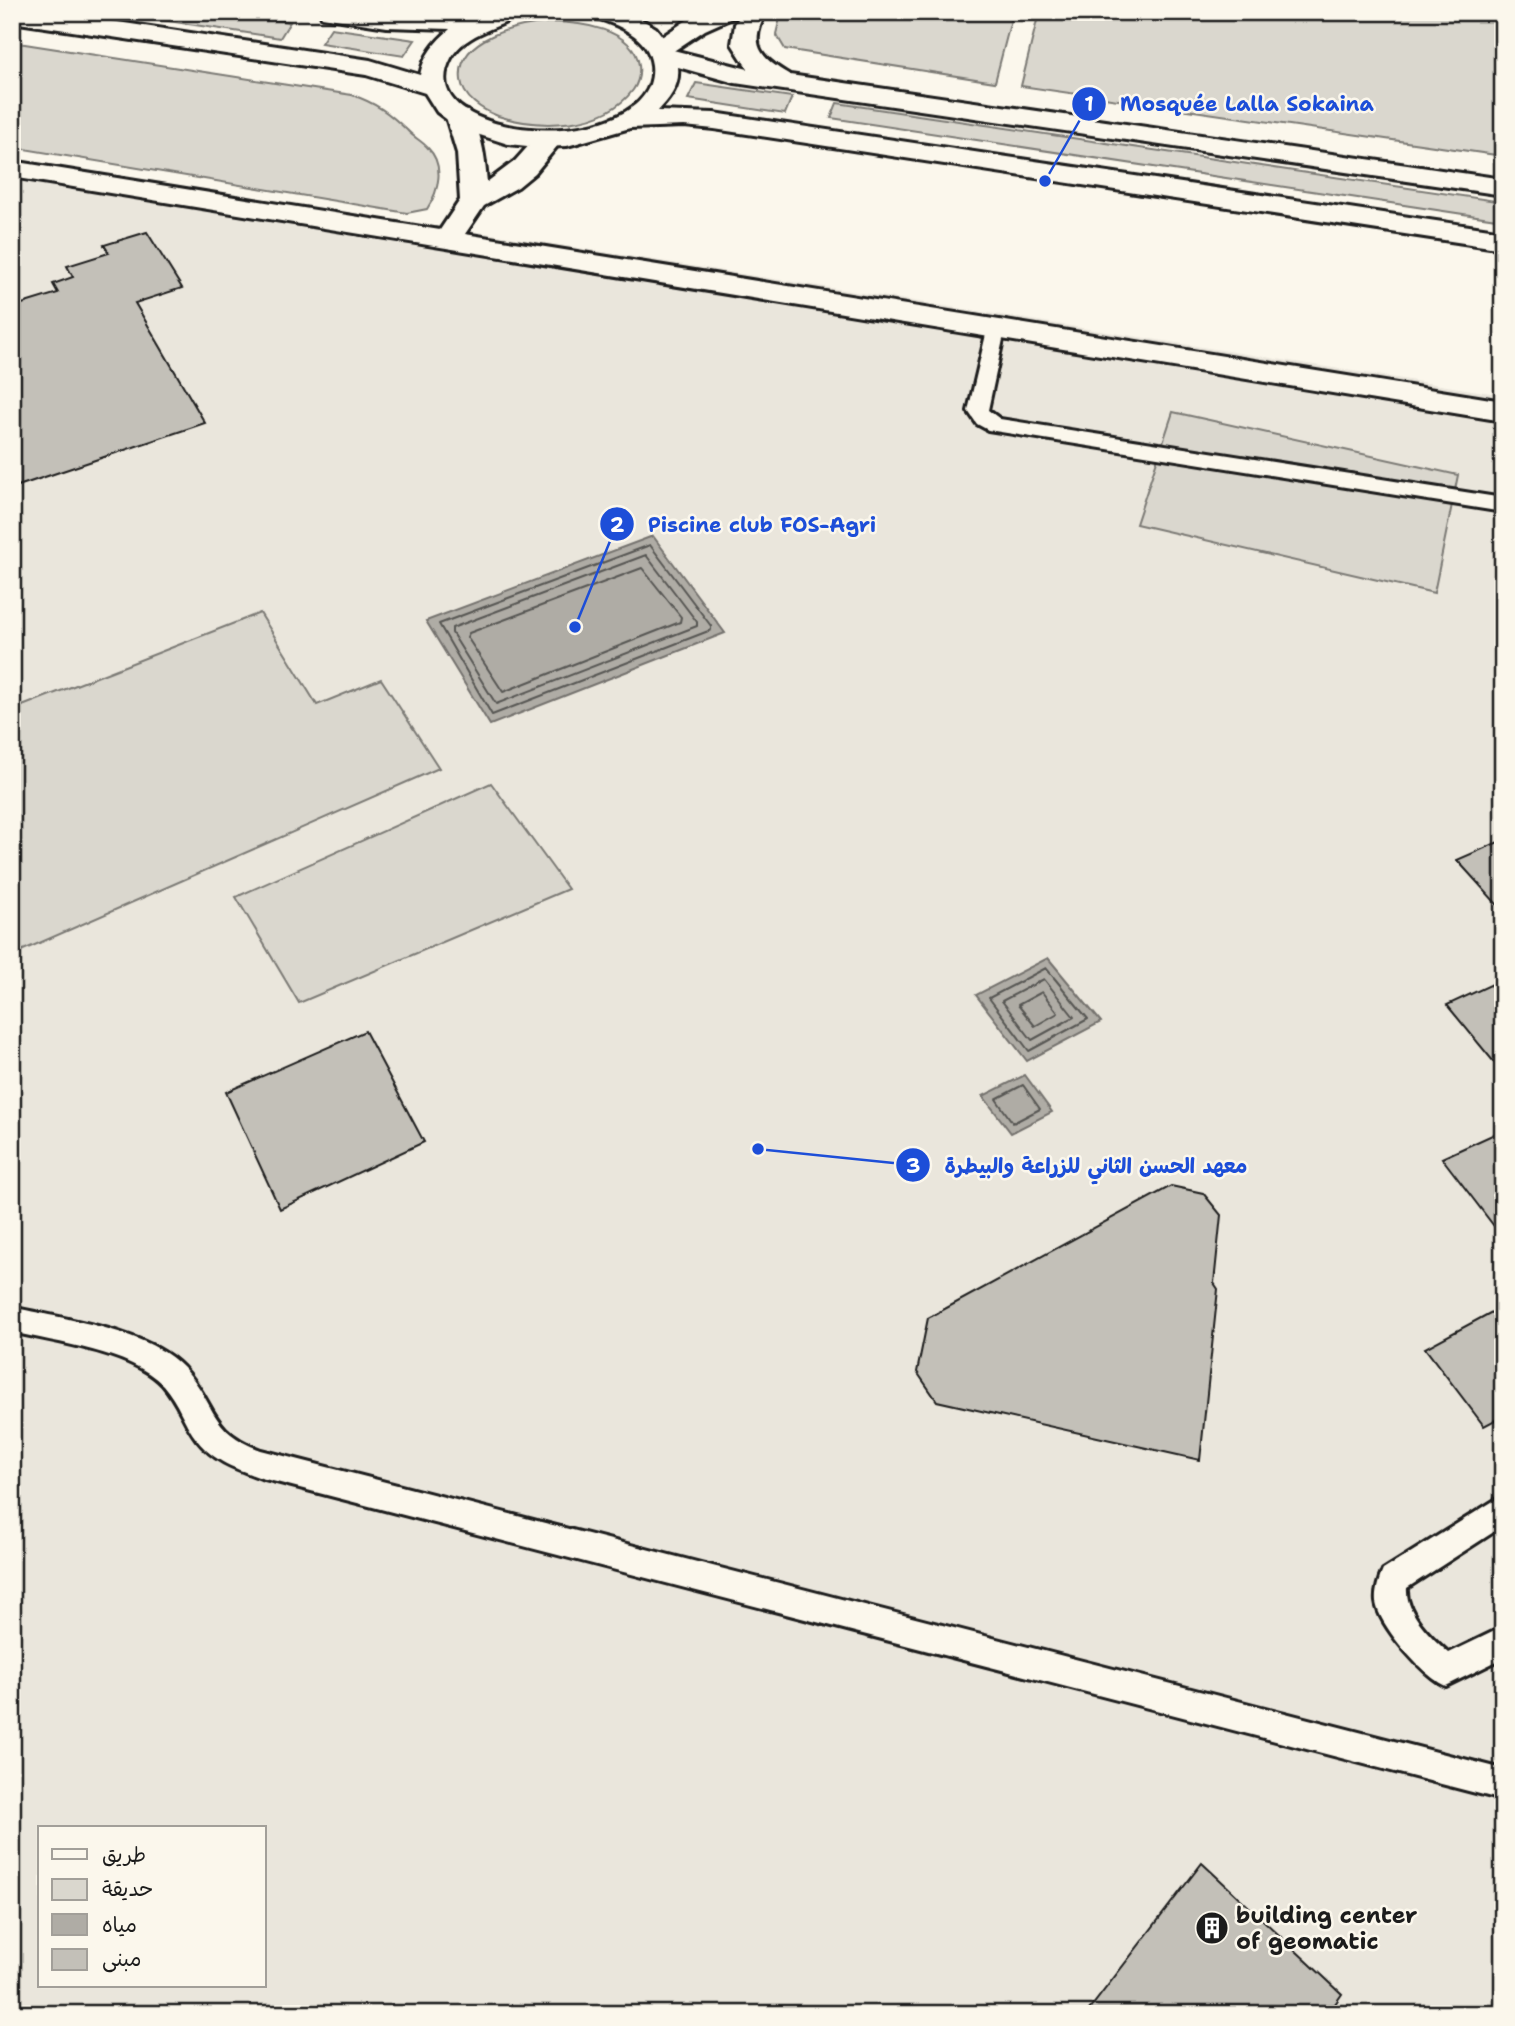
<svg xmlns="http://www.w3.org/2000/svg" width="1515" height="2026" font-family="'Shantell Sans','Playpen Sans Arabic',sans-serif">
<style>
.built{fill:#eae6dc;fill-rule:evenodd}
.green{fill:#dad7ce;stroke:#7b7a75;stroke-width:2}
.water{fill:#afaca5;stroke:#74726e;stroke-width:2}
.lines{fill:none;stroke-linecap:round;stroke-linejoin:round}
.shore{stroke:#575653;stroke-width:2}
.building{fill:#c3c0b8;stroke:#1c1c1c;stroke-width:2}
.service-casing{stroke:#1c1c1c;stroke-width:6}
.minor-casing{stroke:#1c1c1c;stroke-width:6}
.primary-casing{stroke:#1c1c1c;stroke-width:6}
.service{fill:#fbf7ec;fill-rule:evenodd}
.minor{fill:#fbf7ec;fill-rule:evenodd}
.primary{fill:#fbf7ec;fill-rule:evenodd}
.labels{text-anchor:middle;stroke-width:5;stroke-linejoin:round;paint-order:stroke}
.near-poi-label{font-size:23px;font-weight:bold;fill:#1c1c1c;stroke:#fbf7ec;text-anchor:start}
.leader{fill:none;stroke:#1d4ed8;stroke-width:2.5}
.callout-dot{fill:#1d4ed8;stroke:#fbf7ec;stroke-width:2.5}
.mark-label{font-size:21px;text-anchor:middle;font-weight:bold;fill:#fff}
.callout-label{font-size:21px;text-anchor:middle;font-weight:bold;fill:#1d4ed8;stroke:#fbf7ec;stroke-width:5;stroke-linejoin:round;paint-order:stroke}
</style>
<rect width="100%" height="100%" fill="#fbf7ec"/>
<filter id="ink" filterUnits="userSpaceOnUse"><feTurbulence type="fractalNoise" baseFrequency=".0143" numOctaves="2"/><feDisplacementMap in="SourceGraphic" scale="14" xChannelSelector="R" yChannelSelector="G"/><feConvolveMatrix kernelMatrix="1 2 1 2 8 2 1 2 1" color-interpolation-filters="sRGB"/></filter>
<g filter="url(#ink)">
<path class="built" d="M12,177L485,233L1503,395V2014H12ZM40,1828H264V1986H40Z"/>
<g class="green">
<polygon points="109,12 221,12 290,22 280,38"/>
<polygon points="797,12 1013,12 995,82 785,49 776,34 780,18"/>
<polygon points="1039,12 1503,12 1503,156 1021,86"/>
<path d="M550,22C578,22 634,28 639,65C640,74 638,83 633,90C604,129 539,129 498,116C482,110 463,98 461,80C456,37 518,25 550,22Z"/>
<polygon points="331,28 415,40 404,56 321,43"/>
<path d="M12,42L352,95C376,103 389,113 407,130C413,137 422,141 428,148C445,165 439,191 427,209L407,213L12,147Z"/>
<polygon points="696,83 792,97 785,114 688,99"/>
<polygon points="837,103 1503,202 1503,220 831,118"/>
<polygon points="1173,412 1458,475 1434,593 1136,524"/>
<polygon points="260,613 317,705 381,679 439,768 12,955 12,710"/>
<polygon points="491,783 568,889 299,1003 236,897"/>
</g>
<g class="water">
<polygon points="653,536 725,633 490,725 426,621"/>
<polygon points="1048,958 1101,1022 1027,1061 976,995"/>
<polygon points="1025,1075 1052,1112 1011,1133 983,1096"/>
</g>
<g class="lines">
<g class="shore">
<polygon points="650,545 711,626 711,630 492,715 439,624"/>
<polygon points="646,555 697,622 697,626 496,704 452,633 452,628"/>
<polygon points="642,568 681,617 680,622 503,692 467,637 469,633"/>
<polygon points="1046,968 1088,1019 1029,1051 989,998"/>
<polygon points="1044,979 1074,1017 1032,1040 1002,1001"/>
<polygon points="1042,992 1058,1013 1035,1026 1018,1005"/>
<polygon points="1023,1085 1040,1109 1013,1123 996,1099"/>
</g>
</g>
<g class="building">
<polygon points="147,232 182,288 135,303 205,423 12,488 12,307 58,293 53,284 73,277 67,266 109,253 104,245"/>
<polygon points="1503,840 1503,911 1457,860"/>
<polygon points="1503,979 1503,1065 1498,1067 1447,1005"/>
<polygon points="365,1031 424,1142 280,1209 226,1092"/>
<polygon points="1503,1130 1503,1227 1497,1230 1442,1158"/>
<polygon points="1171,1186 1203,1193 1221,1215 1214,1283 1218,1289 1200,1460 937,1401 917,1372 928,1318"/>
<polygon points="1503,1306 1503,1416 1484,1426 1425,1348"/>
<polygon points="1202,1863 1342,1994 1328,2014 1086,2014"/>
</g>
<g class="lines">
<defs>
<g id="service">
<polygon points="996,324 1005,330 988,410 1000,419 1503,498 1503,512 988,430 977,424 968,411 987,330"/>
<path d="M12,1307C62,1319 147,1329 183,1367C217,1403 207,1430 261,1450L1503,1769V1800L261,1478C237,1469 214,1462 197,1440C184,1424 179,1403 163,1385C131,1351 57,1343 12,1332Z"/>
<path d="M1503,1495V1526L1407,1588C1405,1613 1431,1637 1449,1653L1503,1627V1658L1446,1686C1424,1677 1379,1626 1376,1602C1375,1592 1379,1579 1383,1570Z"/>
</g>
<g id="minor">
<polygon points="704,12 737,12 734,17 705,30 669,54 660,57 651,54 647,49 651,44 687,20"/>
<path d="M459,109L468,111C482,131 485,158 487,182L515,161L540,133L550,131L560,133L563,139L535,173L518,187L484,206L465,234L1503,401V421L12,177V161L440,230L460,200L457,153L446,117L450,111Z"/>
</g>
<path id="primary" d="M12,12H51L370,60L420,75C424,55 435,42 450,29L387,27L322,17L319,12L443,14L520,12C510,27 466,30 451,58C404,146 662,158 652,65C649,36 618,25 594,17L591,12H629L656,28L673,50L748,69L732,44L735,24L742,12H767C747,45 761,58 790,75L1503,179V195L735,83L678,67C680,86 670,98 658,111L714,113L1503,231V249L714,129L684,126L630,128L567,146L537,147L508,144L458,128L437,112L425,93L366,75L12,22Z"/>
</defs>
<use href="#service" class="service-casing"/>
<use href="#minor" class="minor-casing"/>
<use href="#primary" class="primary-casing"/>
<use href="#service" class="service"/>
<use href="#minor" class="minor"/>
<use href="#primary" class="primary"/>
</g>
</g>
<defs>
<symbol id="building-disc" viewBox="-11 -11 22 22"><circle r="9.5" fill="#1c1c1c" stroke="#fbf7ec"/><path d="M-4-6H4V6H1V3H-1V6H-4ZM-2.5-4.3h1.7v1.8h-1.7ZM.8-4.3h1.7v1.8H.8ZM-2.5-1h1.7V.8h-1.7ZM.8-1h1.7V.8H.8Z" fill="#fff"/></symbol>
</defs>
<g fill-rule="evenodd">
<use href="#building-disc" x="1193" y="1909" width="38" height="38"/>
</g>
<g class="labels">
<g class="near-poi-label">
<text x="1236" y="1923">building center<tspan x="1236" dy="26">of geomatic</tspan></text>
</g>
</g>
<path class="leader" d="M1045 181L1089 104M575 627L617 524M758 1149L913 1165"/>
<g class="callout-dot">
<circle cx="1045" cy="181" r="7"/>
<circle cx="575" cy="627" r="7"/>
<circle cx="758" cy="1149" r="7"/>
<circle cx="1089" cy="104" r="18"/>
<circle cx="617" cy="524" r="18"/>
<circle cx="913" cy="1165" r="18"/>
</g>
<g class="mark-label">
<text x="1089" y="111">1</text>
<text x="617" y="532">2</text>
<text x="913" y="1173">3</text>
</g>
<g class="callout-label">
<text x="1247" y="111">Mosquée Lalla Sokaina</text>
<text x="762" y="532">Piscine club FOS-Agri</text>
<text x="1096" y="1173">معهد الحسن الثاني للزراعة والبيطرة</text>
</g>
<rect width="1515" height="2026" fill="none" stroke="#fbf7ec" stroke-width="42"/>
<rect x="21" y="21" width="1473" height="1984" fill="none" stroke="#1c1c1c" stroke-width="2.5" filter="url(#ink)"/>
<rect x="38" y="1826" width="228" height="161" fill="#fbf7ec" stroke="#a29f99" stroke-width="2"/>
<rect x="52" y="1849" width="35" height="10" fill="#fbf7ec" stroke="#a29f99" stroke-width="2"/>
<text x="102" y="1862" font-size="21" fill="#1c1c1c">طريق</text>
<rect x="52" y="1879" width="35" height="21" fill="#dad7ce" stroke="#a29f99" stroke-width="2"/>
<text x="102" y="1896" font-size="21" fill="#1c1c1c">حديقة</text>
<rect x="52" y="1914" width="35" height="21" fill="#afaca5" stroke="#a29f99" stroke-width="2"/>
<text x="102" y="1932" font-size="21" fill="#1c1c1c">مياه</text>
<rect x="52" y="1949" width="35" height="21" fill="#c3c0b8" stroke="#a29f99" stroke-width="2"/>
<text x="102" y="1966" font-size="21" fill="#1c1c1c">مبنى</text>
</svg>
